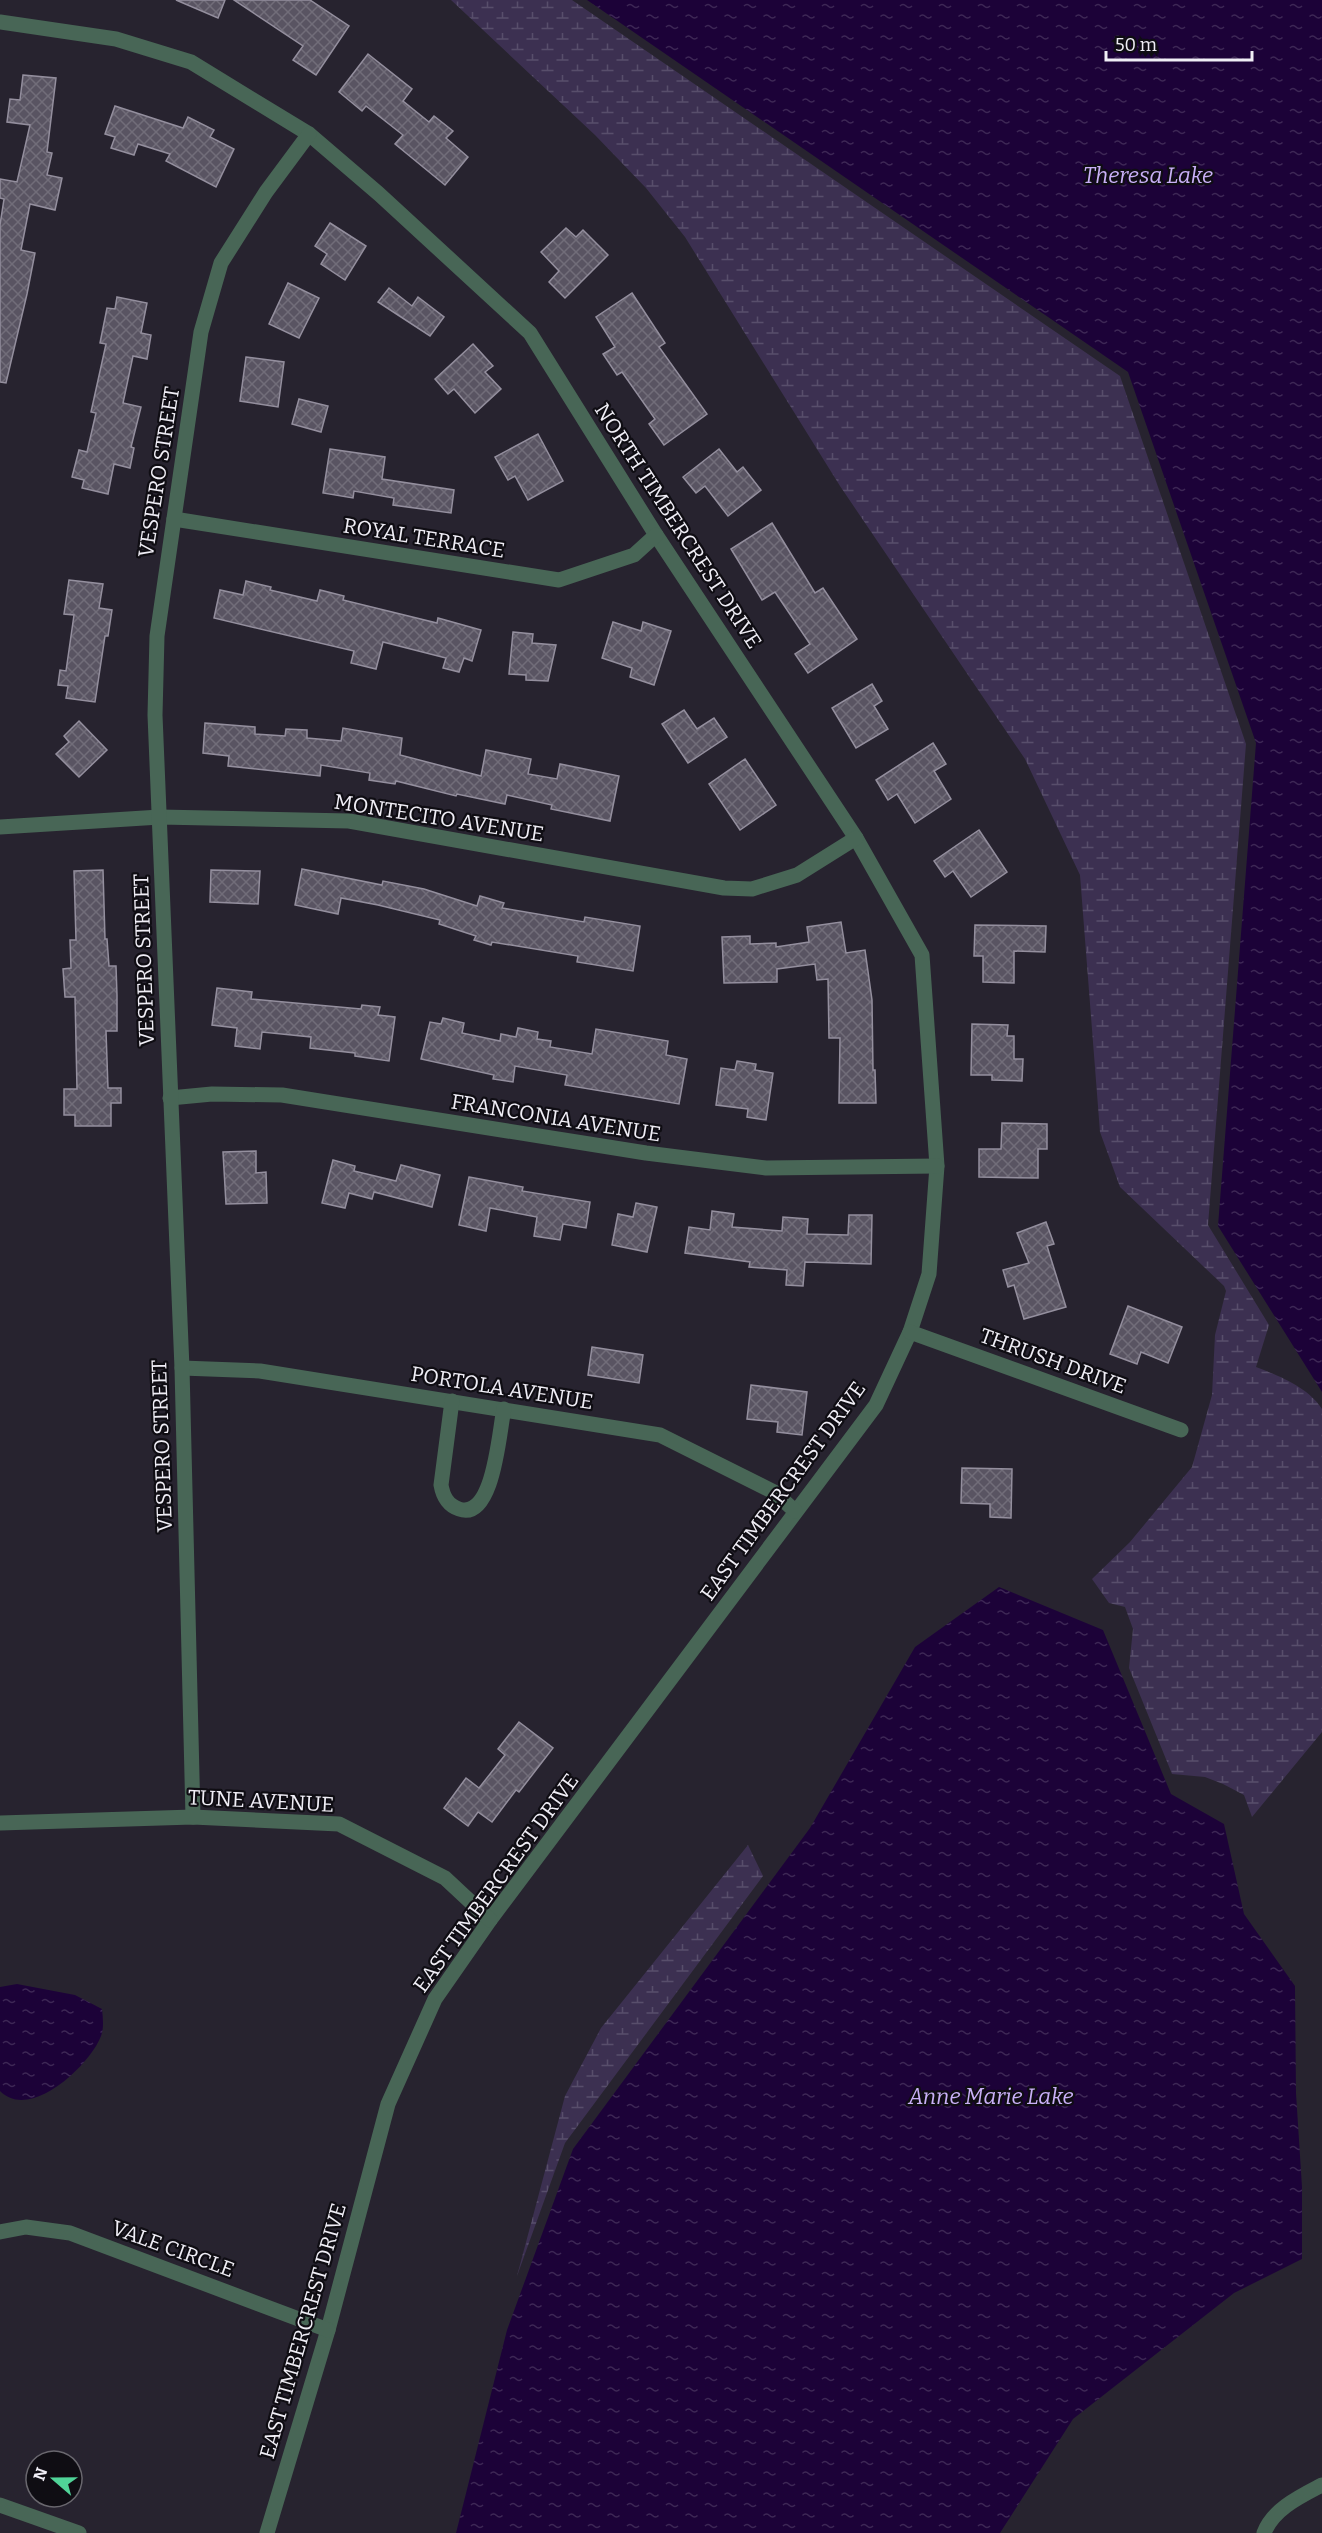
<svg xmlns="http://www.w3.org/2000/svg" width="1322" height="2533" font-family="Bitter,serif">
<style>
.wetland{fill:url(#wetland-marsh)}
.water{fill:url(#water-ripples)}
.building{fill:url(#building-cross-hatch);stroke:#948f9e;stroke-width:1.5}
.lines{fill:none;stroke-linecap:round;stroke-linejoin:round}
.minor{stroke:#486656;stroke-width:15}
.labels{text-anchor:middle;stroke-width:4.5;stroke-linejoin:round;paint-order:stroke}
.street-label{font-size:21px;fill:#f0eef6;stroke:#0f0d13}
.water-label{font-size:22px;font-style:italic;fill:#c9b0f7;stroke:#0f0d13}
</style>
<defs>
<pattern id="wetland-marsh" width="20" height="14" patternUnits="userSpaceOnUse" patternTransform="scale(1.5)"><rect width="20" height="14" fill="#3c3051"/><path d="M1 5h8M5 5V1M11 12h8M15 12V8" fill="none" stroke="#584e6b"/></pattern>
<pattern id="water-ripples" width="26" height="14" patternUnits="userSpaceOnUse" patternTransform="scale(1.5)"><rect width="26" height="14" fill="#1c0238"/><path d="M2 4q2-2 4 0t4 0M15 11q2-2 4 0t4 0" fill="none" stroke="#3d2755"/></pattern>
<pattern id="building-cross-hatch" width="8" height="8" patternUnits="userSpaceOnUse" patternTransform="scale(1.5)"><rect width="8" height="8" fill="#595462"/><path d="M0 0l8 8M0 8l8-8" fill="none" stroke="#716d79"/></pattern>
</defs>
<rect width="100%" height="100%" fill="#27232f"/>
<g class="wetland">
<path d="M451,0H572L1120,376L1246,744L1208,1225L1269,1325L1256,1367C1279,1376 1308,1387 1322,1409V1732L1252,1817L1244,1795L1223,1784L1205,1777L1172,1774L1129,1668L1133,1629L1125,1607L1109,1603L1092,1579L1130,1542L1192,1467L1212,1395L1215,1335L1226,1291L1224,1286L1120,1187L1100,1132L1080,875L1025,759L840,486L685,237L646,188L595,135Z"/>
<polygon points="748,1845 763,1876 565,2143 517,2276 565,2096 601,2028"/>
</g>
<g class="water">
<polygon points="587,0 1322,0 1322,1392 1218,1226 1256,743 1128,372"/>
<polygon points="999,1587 1103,1630 1171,1794 1224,1824 1244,1914 1295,1986 1296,2093 1302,2187 1302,2259 1234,2293 1073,2419 1000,2533 456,2533 507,2330 573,2149 810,1828 915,1647"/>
<path d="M17,1984L75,1995L102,2009C103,2018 104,2028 101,2036C90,2065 30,2122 0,2091V1987Z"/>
</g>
<g class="building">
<polygon points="176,0 225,0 218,18"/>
<polygon points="234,0 310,0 349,26 316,75 293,60 303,46"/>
<polygon points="368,54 412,89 403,101 429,122 434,116 453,131 446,138 468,157 445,185 395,144 403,135 366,106 362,111 339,92"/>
<polygon points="23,75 56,78 47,152 52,153 47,175 62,178 55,210 30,204 21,250 35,253 27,294 6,383 0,382 0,225 4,199 0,198 0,179 17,182 30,125 7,122 10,99 20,100"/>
<polygon points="115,106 183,128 188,117 214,130 210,137 234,149 216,187 166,161 170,154 138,144 134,155 111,148 115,137 105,134"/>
<polygon points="330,223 366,246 345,280 321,264 327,254 315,246"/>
<polygon points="566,228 576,237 583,230 608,255 565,298 549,282 559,271 541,252"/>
<polygon points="288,283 319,298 299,338 269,324"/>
<polygon points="389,288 412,306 418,297 444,317 430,336 378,302"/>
<polygon points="632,293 665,343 659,347 707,414 664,445 649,424 655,419 622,372 617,375 603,354 615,347 596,317"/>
<polygon points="117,297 147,303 141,333 151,335 147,359 133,356 123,403 141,407 131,447 134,448 130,468 114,464 108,494 82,488 84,480 72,477 79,450 87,452 96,413 91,412 106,344 100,343 107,308 115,309"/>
<polygon points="473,344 493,366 485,372 501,389 475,413 454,389 448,394 435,379"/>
<polygon points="246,357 284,362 278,407 240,401"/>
<polygon points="299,399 328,406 321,432 292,424"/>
<polygon points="538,434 563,481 528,500 515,476 508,480 495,457"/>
<polygon points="330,449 385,457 382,479 454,490 451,513 393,505 394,498 354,491 353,498 323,493"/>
<polygon points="719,449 737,472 743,467 761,490 728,516 705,486 696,493 683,477"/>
<polygon points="772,523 815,593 823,588 857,639 808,673 795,654 810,644 775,592 762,600 731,549"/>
<polygon points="69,580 103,584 99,608 112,610 108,636 105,636 95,702 66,698 68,686 58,685 60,670 66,671 74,615 64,614"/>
<polygon points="246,581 271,587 270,590 317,601 320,590 344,596 343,600 437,623 438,618 481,630 472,661 464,658 459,672 443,668 446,658 383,642 376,669 351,663 354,651 214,618 220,590 243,595"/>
<polygon points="613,622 641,631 643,622 671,631 654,685 630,677 632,668 602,658"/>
<polygon points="513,632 533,634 532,643 556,645 548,681 526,680 526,675 509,674"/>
<polygon points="872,684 882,701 874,706 888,729 856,748 832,708"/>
<polygon points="684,710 697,729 714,718 727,737 688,763 662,724"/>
<polygon points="79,721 107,750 79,777 56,754 69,742 64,736"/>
<polygon points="205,723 255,727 255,734 285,736 286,729 307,730 307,738 341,741 343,728 402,738 400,755 481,776 486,750 531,759 528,774 557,779 560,764 619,776 610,821 551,809 552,805 507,795 505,804 457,794 456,796 396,781 395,784 369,780 370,773 321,765 320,776 228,766 229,756 203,753"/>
<polygon points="933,743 946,764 934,771 951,799 915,823 897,794 888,800 876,780"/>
<polygon points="745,759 776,805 740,830 709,784"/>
<polygon points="979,830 1007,872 971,897 953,871 945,877 934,861"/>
<polygon points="302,869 382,885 383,881 424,889 477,906 480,896 504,903 502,908 584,922 585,917 640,926 633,971 577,962 578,956 492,942 491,945 474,940 476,936 439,924 440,920 378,905 341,898 338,914 295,905"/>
<polygon points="103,870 105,939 107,939 109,966 116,966 117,995 117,1031 106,1031 108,1088 121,1088 121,1103 111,1103 111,1126 75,1126 75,1115 64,1115 64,1089 77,1089 75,997 65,997 63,969 71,968 70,940 76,940 74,871"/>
<polygon points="211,870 260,871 258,904 210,902"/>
<polygon points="841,922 846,953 865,950 872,1000 873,1070 875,1070 876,1103 839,1103 840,1038 829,1038 828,979 817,980 815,964 777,969 777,982 724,983 722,937 750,936 750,944 776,943 776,947 809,942 807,927"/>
<polygon points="975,925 1046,926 1045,952 1014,951 1014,983 983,982 983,956 974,956"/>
<polygon points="217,988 252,992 251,999 361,1009 362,1005 380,1007 378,1015 395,1017 389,1061 355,1056 355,1053 310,1048 311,1037 262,1032 260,1049 235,1046 237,1028 212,1025"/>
<polygon points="443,1018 464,1023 462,1033 500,1041 501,1034 516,1037 518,1028 538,1032 537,1039 551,1041 550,1047 592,1054 596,1029 668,1041 666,1055 687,1059 679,1104 565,1085 567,1075 515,1066 513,1082 493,1079 494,1075 421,1059 430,1022 441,1024"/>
<polygon points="972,1024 1008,1025 1007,1036 1014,1036 1014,1059 1023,1059 1022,1081 992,1080 992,1075 971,1075"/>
<polygon points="737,1061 756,1064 755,1070 773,1073 766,1120 747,1117 748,1109 716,1105 721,1068 735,1070"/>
<polygon points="1002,1123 1047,1124 1047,1149 1038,1149 1038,1178 979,1177 979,1149 1001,1149"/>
<polygon points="256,1151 256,1173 266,1172 267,1203 226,1204 223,1152"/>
<polygon points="333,1160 355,1166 354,1171 396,1181 401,1165 440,1175 432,1207 374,1192 372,1199 349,1193 345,1208 322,1203"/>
<polygon points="469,1177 523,1187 522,1191 590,1202 586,1228 563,1224 560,1240 534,1236 537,1217 490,1208 486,1231 459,1225"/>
<polygon points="636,1203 657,1207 647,1252 612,1245 618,1214 633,1217"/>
<polygon points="712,1211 734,1214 732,1227 782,1231 783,1217 808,1219 807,1234 848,1235 849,1215 872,1215 871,1264 805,1262 803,1286 786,1285 787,1270 749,1267 750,1262 685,1253 689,1227 710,1230"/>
<polygon points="1046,1222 1054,1244 1047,1246 1066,1307 1024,1319 1014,1285 1008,1287 1003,1270 1029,1263 1017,1233"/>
<polygon points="1128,1306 1182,1327 1168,1363 1141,1352 1137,1364 1110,1354"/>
<polygon points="592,1347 643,1355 639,1383 588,1375"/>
<polygon points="751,1385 807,1392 802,1435 777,1432 778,1422 747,1419"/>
<polygon points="962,1468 1012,1469 1011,1518 990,1517 990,1504 961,1503"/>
<polygon points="519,1722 553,1748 519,1792 516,1790 492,1822 478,1812 468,1826 444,1808 466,1778 479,1788 505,1755 498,1749"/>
</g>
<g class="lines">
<g class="minor">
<polyline points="0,22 116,39 191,62 309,134 379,194 530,333 656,535 856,838 922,955 937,1166 929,1274 910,1332 876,1405 490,1920 435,1999 388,2104 328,2330 267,2533"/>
<polyline points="174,519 559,580 634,555 656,535"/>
<polyline points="0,827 160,817 349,821 724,888 752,889 797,875 856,838"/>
<polyline points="170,1098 212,1094 282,1095 646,1153 766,1168 937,1166"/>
<polyline points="910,1332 1181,1430"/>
<polyline points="182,1368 260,1371 660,1435 774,1492 795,1511"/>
<path d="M452,1401L441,1485C443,1496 447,1505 459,1509C494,1521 499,1431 504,1409"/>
<polyline points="193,1817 182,1368 155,715 157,636 201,332 221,263 266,192 309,134"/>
<polyline points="0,1823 193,1817 339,1824 445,1878 490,1920"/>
<polyline points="0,2232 26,2227 70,2233 328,2330"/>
<polyline points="0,2505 79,2533"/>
<path d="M1264,2533C1273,2509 1301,2496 1322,2485"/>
</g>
</g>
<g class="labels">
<g class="street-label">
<text transform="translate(159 472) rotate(-81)" y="7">VESPERO STREET</text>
<text transform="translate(678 526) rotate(57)" y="7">NORTH TIMBERCREST DRIVE</text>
<text transform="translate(424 538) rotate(9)" y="7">ROYAL TERRACE</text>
<text transform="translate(439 818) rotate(9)" y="7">MONTECITO AVENUE</text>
<text transform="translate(144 960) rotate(-92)" y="7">VESPERO STREET</text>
<text transform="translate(556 1118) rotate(9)" y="7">FRANCONIA AVENUE</text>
<text transform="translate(1053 1361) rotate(20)" y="7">THRUSH DRIVE</text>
<text transform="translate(502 1388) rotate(9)" y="7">PORTOLA AVENUE</text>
<text transform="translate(162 1446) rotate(-92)" y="7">VESPERO STREET</text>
<text transform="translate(783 1491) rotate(-54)" y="7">EAST TIMBERCREST DRIVE</text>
<text transform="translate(261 1801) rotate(3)" y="7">TUNE AVENUE</text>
<text transform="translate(496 1883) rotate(-54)" y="7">EAST TIMBERCREST DRIVE</text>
<text transform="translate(173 2249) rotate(20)" y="7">VALE CIRCLE</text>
<text transform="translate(303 2331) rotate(-74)" y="7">EAST TIMBERCREST DRIVE</text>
</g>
<g class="water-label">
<text x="1148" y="183">Theresa Lake</text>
<text x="991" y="2104">Anne Marie Lake</text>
</g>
</g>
<g transform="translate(54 2479) rotate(290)"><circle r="28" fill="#0f0d13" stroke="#69676e" stroke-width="1.5"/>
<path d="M0-4.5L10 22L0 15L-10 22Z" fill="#50d398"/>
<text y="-9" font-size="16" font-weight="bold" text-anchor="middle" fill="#f0eef6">N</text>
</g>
<path d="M1106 51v9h146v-9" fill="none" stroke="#f0eef6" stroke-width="3"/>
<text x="1115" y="51" font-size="18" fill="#f0eef6" stroke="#0f0d13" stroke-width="4.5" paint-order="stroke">50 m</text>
</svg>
